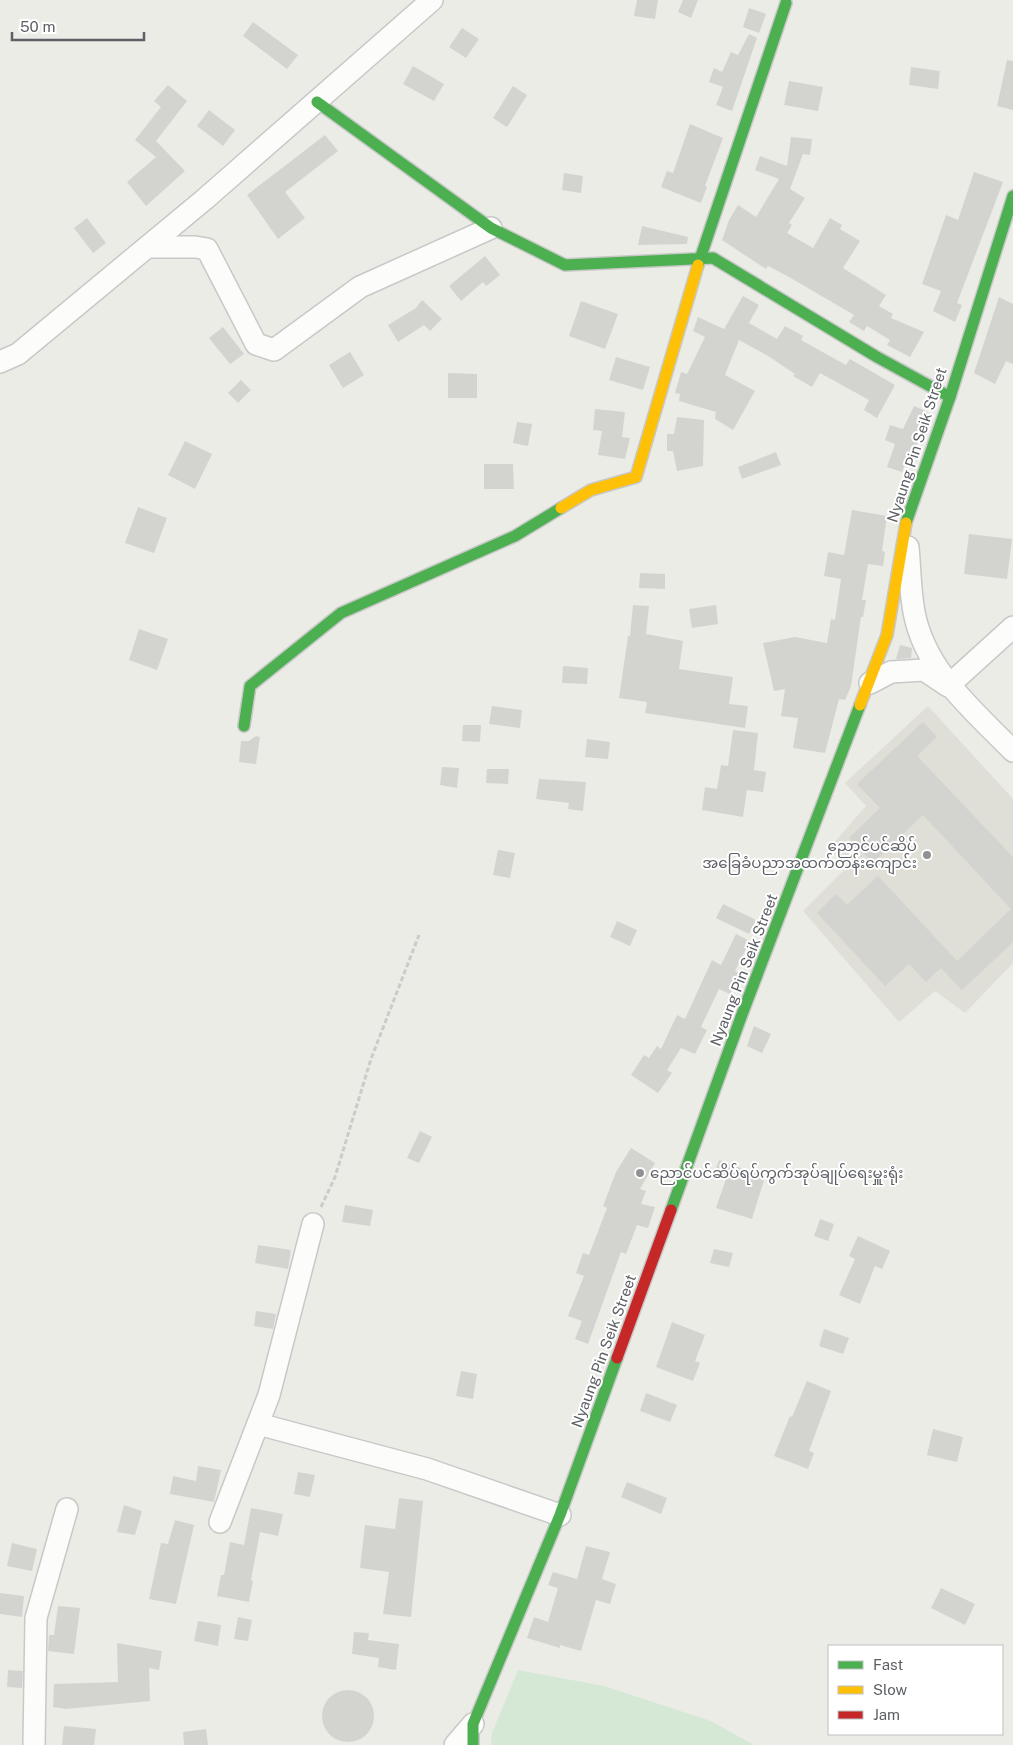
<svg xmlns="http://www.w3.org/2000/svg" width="1013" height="1745" font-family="'Public Sans','Noto Sans Myanmar',sans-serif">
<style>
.education{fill:#dfded7}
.green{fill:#d5e8d5}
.building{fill:#d3d3d0}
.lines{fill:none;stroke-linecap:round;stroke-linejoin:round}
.street-casing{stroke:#c8c8c8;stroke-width:24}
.fast-casing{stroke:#c8c8c8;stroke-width:14}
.slow-casing{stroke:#c8c8c8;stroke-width:14}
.jam-casing{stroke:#c8c8c8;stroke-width:14}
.path{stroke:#c8cdca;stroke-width:3;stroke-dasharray:5 2.5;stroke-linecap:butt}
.street{stroke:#fcfcfb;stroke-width:21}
.fast{stroke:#4caf50;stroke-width:11}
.slow{stroke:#ffc107;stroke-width:11}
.jam{stroke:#c62828;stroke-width:11}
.poi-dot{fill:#8f9192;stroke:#fff;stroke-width:2}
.labels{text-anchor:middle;stroke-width:4;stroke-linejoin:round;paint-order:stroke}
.street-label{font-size:15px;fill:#5d6065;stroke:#fff}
.poi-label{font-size:15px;fill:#5d6065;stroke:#fff;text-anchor:end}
</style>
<rect width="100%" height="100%" fill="#ecece7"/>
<polygon class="education" points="928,706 1013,799 1013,963 965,1013 935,991 899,1022 803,911 848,866 833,844 866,806 845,783"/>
<polygon class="green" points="518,1670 604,1686 711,1721 754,1745 491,1745 492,1733"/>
<g class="building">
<polygon points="637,0 658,0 655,19 634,16"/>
<polygon points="683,0 698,0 691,18 678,12"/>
<polygon points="749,8 766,14 759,33 743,27"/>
<polygon points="253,22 298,55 287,69 243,36"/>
<polygon points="462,28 479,39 466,58 449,47"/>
<polygon points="749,34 757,38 732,111 716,105 723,87 709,82 714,68 722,72 731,52 738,55"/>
<polygon points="1007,60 1013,61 1013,110 997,106"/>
<polygon points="413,66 444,84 434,101 403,84"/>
<polygon points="911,67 940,71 938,89 909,85"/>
<polygon points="789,81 823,87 818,111 784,105"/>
<polygon points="168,85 187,101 156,141 185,171 146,206 127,182 156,157 135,140 161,107 154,101"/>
<polygon points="513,86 527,95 507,127 493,118"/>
<polygon points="209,110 235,130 223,146 197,126"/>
<polygon points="690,124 723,138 705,186 707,187 701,203 661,187 667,171 673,173"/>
<polygon points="325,135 338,151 285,192 305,218 278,239 247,195"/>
<polygon points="791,137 812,139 810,155 803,154 790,189 805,198 789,223 792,225 787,233 813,248 830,218 842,225 840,229 860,241 843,268 886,295 879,306 893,314 891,318 924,332 910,357 887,345 890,340 867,326 864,331 849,322 854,315 789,277 768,266 766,269 722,240 729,220 738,205 756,217 779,179 755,170 760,156 787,166"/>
<polygon points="974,172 1003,182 957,303 962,305 955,322 933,311 941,291 922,284 946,215 958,220"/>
<polygon points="564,173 583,176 581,193 562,190"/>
<polygon points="87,218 106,243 93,253 74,228"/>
<polygon points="642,226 688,237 687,244 638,245"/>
<polygon points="485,256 500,275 486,286 483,282 461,301 449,286"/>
<polygon points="743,296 759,305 749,323 777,339 785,326 803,336 801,340 846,365 850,359 895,385 877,418 864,410 869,400 820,373 812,387 793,376 795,374 768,356 739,340 725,375 755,391 733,430 715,419 716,412 679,401 680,394 675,393 681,372 687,374 705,337 693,331 698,317 724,329"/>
<polygon points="999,297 1013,304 1013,364 1006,361 995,384 974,373"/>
<polygon points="422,300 442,319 430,331 424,325 398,342 388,325 416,308"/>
<polygon points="581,301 618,314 605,349 569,336"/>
<polygon points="223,327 244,354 230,364 209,338"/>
<polygon points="350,352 364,375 343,388 329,365"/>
<polygon points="616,357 650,367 643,390 609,380"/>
<polygon points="448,373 477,374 477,398 448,398"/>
<polygon points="241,380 251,390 238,403 228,393"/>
<polygon points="914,406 928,412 915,451 911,449 902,472 887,467 895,444 885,440 890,425 903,429"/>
<polygon points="595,409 625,412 622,437 630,438 625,459 598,455 602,431 593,430"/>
<polygon points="677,417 704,420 703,466 677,471 673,451 667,451 667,434 674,434"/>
<polygon points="517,422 532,424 528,446 513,443"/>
<polygon points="185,441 212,454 195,489 168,475"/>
<polygon points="776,452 781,465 742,479 738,467"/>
<polygon points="484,464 513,464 514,489 484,489"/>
<polygon points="138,507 167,518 154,553 125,543"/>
<polygon points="852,510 887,516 882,551 885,552 883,566 868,564 862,600 866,600 863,617 861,617 851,686 845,700 839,699 825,753 793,748 798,718 781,716 785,689 774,691 763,643 795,637 827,643 831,619 835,620 841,579 824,576 828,552 844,555"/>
<polygon points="969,534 1012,539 1007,579 964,574"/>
<polygon points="640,573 665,574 665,589 639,588"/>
<polygon points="633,605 649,606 646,634 683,641 679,669 733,677 729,704 748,706 745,728 645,713 647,702 619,698 628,636 630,636"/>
<polygon points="716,605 718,624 692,628 689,609"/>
<polygon points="139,629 168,639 157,670 129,660"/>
<polygon points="900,645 912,648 911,658 896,659"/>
<polygon points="563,666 588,668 587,684 562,683"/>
<polygon points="492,706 522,710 520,728 489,724"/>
<polygon points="923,722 937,737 917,756 1013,857 1013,942 962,990 941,968 926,982 909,964 885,986 817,913 836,894 847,905 878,876 957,961 1011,909 923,815 873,863 849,838 880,808 857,784"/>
<polygon points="463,725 481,725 480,742 462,741"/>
<polygon points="733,730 758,733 754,770 766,772 763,792 747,790 743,817 702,810 705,787 717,789 721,765 728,766"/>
<polygon points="256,736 260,737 256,764 239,762 241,741 249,741"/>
<polygon points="587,739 610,742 608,759 585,757"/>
<polygon points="442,767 459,768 457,788 440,785"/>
<polygon points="487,769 509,769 508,784 486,783"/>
<polygon points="539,779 586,782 583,811 568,809 569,803 536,799"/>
<polygon points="498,850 515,853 510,878 493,875"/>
<polygon points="723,904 756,920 749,934 716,918"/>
<polygon points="617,921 637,930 630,946 610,937"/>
<polygon points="736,934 750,941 735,971 739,973 730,994 719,989 701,1027 707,1030 695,1054 681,1048 667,1070 672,1073 658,1093 631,1075 644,1055 649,1058 657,1046 661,1049 677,1015 685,1019 712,960 721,965"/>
<polygon points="754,1026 771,1034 762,1053 747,1046"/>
<polygon points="420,1131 432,1137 419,1163 407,1158"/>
<polygon points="631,1148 655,1163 640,1189 646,1191 641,1204 655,1207 648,1228 637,1225 626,1254 621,1252 588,1344 575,1339 582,1321 568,1316 584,1276 576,1273 583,1253 589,1255 607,1208 603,1206 616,1172"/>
<polygon points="719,1160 765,1177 752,1219 716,1208 726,1179 714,1174"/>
<polygon points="345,1205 373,1210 370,1226 342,1222"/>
<polygon points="820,1219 834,1224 828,1241 814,1236"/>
<polygon points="858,1236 890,1251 882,1269 875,1266 860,1304 839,1295 855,1259 849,1256"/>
<polygon points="258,1245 291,1250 288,1269 255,1263"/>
<polygon points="714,1249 733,1253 729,1267 710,1263"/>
<polygon points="256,1311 276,1314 273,1329 254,1326"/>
<polygon points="672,1322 705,1335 695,1361 700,1363 693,1381 656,1367"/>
<polygon points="824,1329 849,1338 843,1354 819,1346"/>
<polygon points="461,1371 477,1374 473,1399 456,1396"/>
<polygon points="807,1381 831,1391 809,1451 814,1453 808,1469 774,1456 790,1416 792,1417"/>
<polygon points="646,1393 677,1405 670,1422 640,1411"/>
<polygon points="933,1429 963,1437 957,1462 927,1455"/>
<polygon points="198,1466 221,1470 214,1502 170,1494 173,1476 196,1481"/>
<polygon points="298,1472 315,1475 310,1497 294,1494"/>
<polygon points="627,1482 667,1498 661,1514 621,1497"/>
<polygon points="399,1498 423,1501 411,1617 383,1614 389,1572 360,1568 365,1525 395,1529"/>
<polygon points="124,1505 142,1511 135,1535 117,1532"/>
<polygon points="251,1508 283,1514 278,1536 260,1532 251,1580 253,1581 249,1602 217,1596 221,1575 224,1575 230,1542 244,1545"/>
<polygon points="175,1520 194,1525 176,1604 149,1599 161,1543 168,1544"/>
<polygon points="12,1543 37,1549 32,1571 7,1566"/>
<polygon points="586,1546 610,1552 602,1579 616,1584 610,1604 596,1600 581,1651 560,1645 560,1648 527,1638 534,1617 548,1622 558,1588 548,1585 553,1572 577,1579"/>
<polygon points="941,1588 975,1604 965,1625 931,1608"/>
<polygon points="0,1593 24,1596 22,1617 0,1614"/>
<polygon points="58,1606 80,1608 74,1654 48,1651 49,1635 54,1635"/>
<polygon points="238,1617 252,1620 248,1641 234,1639"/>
<polygon points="198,1621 221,1625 218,1646 194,1641"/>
<polygon points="354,1632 369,1633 368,1640 399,1644 396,1670 378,1667 379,1658 352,1654"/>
<polygon points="117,1643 162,1651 159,1670 149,1668 150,1701 66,1709 53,1707 54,1684 118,1682"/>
<polygon points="8,1670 23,1671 22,1688 7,1687"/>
<circle cx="348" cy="1716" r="26"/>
<polygon points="64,1726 96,1729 94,1745 62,1745"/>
<polygon points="206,1729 208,1745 184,1745 183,1732"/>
</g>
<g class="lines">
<defs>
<g id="street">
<polyline points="148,247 195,247 207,249 256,344 274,350 360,287 491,228"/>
<polyline points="0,362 18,354 205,199 432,0"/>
<path d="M908,547C910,568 910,591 914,612C925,671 973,710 1013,751"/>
<polyline points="870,683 891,672 924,670 948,686 1013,627"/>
<polyline points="258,1424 427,1469 560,1515"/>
<polyline points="220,1522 269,1395 313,1224"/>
<polyline points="34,1745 36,1618 67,1509"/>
<polyline points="455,1745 473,1724"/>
</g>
<g id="fast">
<polyline points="317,102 491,228 565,265 713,258 877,357 950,397"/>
<polyline points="698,265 786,3"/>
<polyline points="906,523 950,397 1013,196"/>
<polyline points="244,726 250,686 341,613 515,536 561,508"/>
<polyline points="671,1210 741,1017 860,705"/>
<polyline points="473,1745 473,1724 560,1515 617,1358"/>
</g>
<g id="slow">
<polyline points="561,508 591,490 636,477 698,265"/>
<polyline points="860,705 887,635 906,523"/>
</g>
<polyline id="jam" points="617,1358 671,1210"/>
</defs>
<use href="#street" class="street-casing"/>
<use href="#fast" class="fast-casing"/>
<use href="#slow" class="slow-casing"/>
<use href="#jam" class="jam-casing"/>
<polyline class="path" points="321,1207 335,1177 371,1059 419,935"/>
<use href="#street" class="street"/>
<use href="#fast" class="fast"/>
<use href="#slow" class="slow"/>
<use href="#jam" class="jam"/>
</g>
<g class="poi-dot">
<circle cx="927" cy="855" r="5"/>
<circle cx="640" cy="1173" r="5"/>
</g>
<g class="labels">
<g class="street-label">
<text transform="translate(917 445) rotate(-72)" y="5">Nyaung Pin Seik Street</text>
<text transform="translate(744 970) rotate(-69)" y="5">Nyaung Pin Seik Street</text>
<text transform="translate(604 1351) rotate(-70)" y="5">Nyaung Pin Seik Street</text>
</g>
<g class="poi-label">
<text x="917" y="851">ညောင်ပင်ဆိပ်<tspan x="917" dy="17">အခြေခံပညာအထက်တန်းကျောင်း</tspan></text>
<text x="650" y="1178" text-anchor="start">ညောင်ပင်ဆိပ်ရပ်ကွက်အုပ်ချုပ်ရေးမှူးရုံး</text>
</g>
</g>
<rect x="828" y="1645" width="175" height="90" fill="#ffffff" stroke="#bebfc1"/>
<rect x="838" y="1661" width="25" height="8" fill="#4caf50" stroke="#bebfc1"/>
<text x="873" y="1670" font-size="15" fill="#5d6065">Fast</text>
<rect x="838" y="1686" width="25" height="8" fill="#ffc107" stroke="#bebfc1"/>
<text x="873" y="1695" font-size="15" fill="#5d6065">Slow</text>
<rect x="838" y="1711" width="25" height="8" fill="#c62828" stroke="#bebfc1"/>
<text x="873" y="1720" font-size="15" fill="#5d6065">Jam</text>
<path d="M12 32v8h132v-8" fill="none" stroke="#5d6065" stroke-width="2.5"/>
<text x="20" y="32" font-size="15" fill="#5d6065" stroke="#ffffff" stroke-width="4" paint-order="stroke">50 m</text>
</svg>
